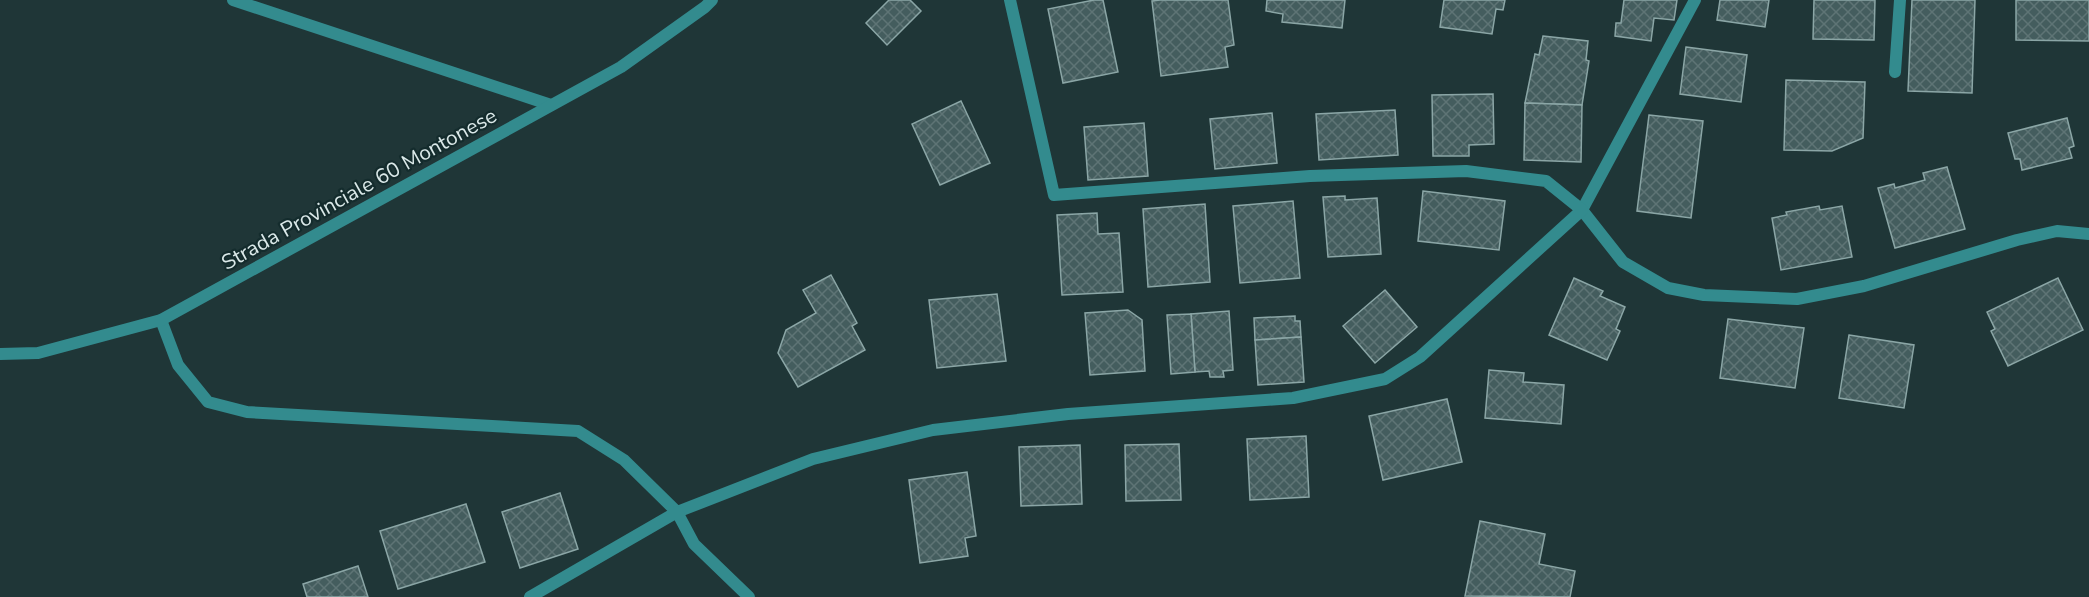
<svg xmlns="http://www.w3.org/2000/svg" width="2089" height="597" font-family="'Nunito Sans',sans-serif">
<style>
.building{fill:url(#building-cross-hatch);stroke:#8ba6a6;stroke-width:1.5}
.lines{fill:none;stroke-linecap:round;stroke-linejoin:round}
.minor{stroke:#338b8e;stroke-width:12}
.tertiary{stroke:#338b8e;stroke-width:12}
.labels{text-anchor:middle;stroke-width:4.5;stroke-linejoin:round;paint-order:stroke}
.street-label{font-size:21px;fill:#dbe9e9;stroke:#142c2d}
</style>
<defs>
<pattern id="building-cross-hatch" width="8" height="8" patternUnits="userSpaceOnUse" patternTransform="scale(1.5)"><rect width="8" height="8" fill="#445d5e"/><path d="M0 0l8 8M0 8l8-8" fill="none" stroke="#5e7475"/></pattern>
</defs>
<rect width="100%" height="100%" fill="#1f3637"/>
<g class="building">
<polygon points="889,0 910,0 921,11 887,45 866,23"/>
<polygon points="1094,0 1103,0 1118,72 1063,83 1048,9"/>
<polygon points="1160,0 1228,0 1234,45 1225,47 1228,67 1161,76 1152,1"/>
<polygon points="1267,0 1345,0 1342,28 1282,22 1283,14 1266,11"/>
<polygon points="1444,0 1505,0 1503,10 1496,9 1492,34 1440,27"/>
<polygon points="1624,0 1677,0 1674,20 1654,18 1651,41 1615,36 1616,23 1621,23"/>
<polygon points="1720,0 1769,0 1765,27 1717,20"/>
<polygon points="1814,0 1875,0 1874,40 1813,39"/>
<polygon points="1912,0 1975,0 1972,93 1908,91"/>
<polygon points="2016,0 2089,0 2089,41 2016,40"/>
<polygon points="1543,36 1588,41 1586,60 1589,61 1582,105 1525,103 1535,54 1539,55"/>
<polygon points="1686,47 1747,55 1741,102 1680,94"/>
<polygon points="1786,80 1865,82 1863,138 1832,151 1784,150"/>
<polygon points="1493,94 1494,144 1469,145 1469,156 1433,156 1432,95"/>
<polygon points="961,101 990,163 940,185 912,124"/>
<polygon points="1525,103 1582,105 1581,162 1524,160"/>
<polygon points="1395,110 1398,155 1319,160 1316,114"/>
<polygon points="1272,113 1277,163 1215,169 1210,119"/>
<polygon points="1649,115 1703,121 1691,218 1637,211"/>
<polygon points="2067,118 2074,146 2069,148 2072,158 2022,170 2020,159 2015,159 2008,133"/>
<polygon points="1144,123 1148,176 1088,180 1084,127"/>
<polygon points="1947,167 1965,229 1895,248 1878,188 1894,184 1895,188 1925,180 1923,173"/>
<polygon points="1423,191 1505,201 1499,250 1418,241"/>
<polygon points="1345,196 1345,200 1377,198 1381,254 1328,257 1323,197"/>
<polygon points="1293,201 1300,278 1240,283 1233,206"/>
<polygon points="1205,204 1210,282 1148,287 1143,209"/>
<polygon points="1819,206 1820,210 1842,206 1852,257 1781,270 1772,218 1787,215 1786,212"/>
<polygon points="1097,213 1098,234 1119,233 1123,292 1062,295 1057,215"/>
<polygon points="831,275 857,323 852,326 865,350 798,387 778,353 786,330 816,313 803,290"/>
<polygon points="1574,278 1603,291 1600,296 1625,307 1616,329 1620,331 1607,360 1549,335"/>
<polygon points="2058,278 2083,330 2008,366 1991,331 1995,329 1987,312"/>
<polygon points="1385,290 1417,327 1375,363 1343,326"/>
<polygon points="997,294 1006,361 937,368 929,300"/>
<polygon points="1128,310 1142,320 1145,371 1090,375 1085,313"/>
<polygon points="1229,311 1233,370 1223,371 1224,377 1210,377 1209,371 1195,372 1191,314"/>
<polygon points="1191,314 1195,372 1171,374 1167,315"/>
<polygon points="1295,316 1295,321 1300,321 1301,337 1255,340 1254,318"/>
<polygon points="1728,319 1804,328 1795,388 1720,378"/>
<polygon points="1849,335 1914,345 1904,408 1839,398"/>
<polygon points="1301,337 1304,382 1258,385 1255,340"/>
<polygon points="1489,370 1524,373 1523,382 1564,385 1561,424 1485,418"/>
<polygon points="1447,399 1462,462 1383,480 1369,416"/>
<polygon points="1306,436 1309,497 1250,500 1247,439"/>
<polygon points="1179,444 1181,500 1126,501 1125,445"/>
<polygon points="1080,445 1082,504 1021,506 1019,447"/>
<polygon points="967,472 976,536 965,538 968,556 920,563 909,480"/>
<polygon points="560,493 578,549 520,568 502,512"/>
<polygon points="466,504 485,562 398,589 380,531"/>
<polygon points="1480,521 1545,534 1539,564 1575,571 1570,597 1465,596"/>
<polygon points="358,566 368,597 307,597 303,584"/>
</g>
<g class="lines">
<g class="minor">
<polyline points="233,0 551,105"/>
<polyline points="1695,0 1582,210 1623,262 1668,288 1704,295 1797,299 1864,286 2017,240 2057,231 2089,234"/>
<polyline points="1895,72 1900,0"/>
<polyline points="161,320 178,365 208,402 247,412 578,431 624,460 677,512 813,459 933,430 1068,414 1293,398 1385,379 1420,357 1582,210 1546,181 1466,171 1310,176 1054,195 1010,0"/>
<polyline points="530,597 677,512 694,544 749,597"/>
</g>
<polyline class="tertiary" points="0,354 38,353 161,320 621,67 705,7 712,0"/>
</g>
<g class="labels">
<g class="street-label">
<text transform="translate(359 189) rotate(-29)" y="7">Strada Provinciale 60 Montonese</text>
</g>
</g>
</svg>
